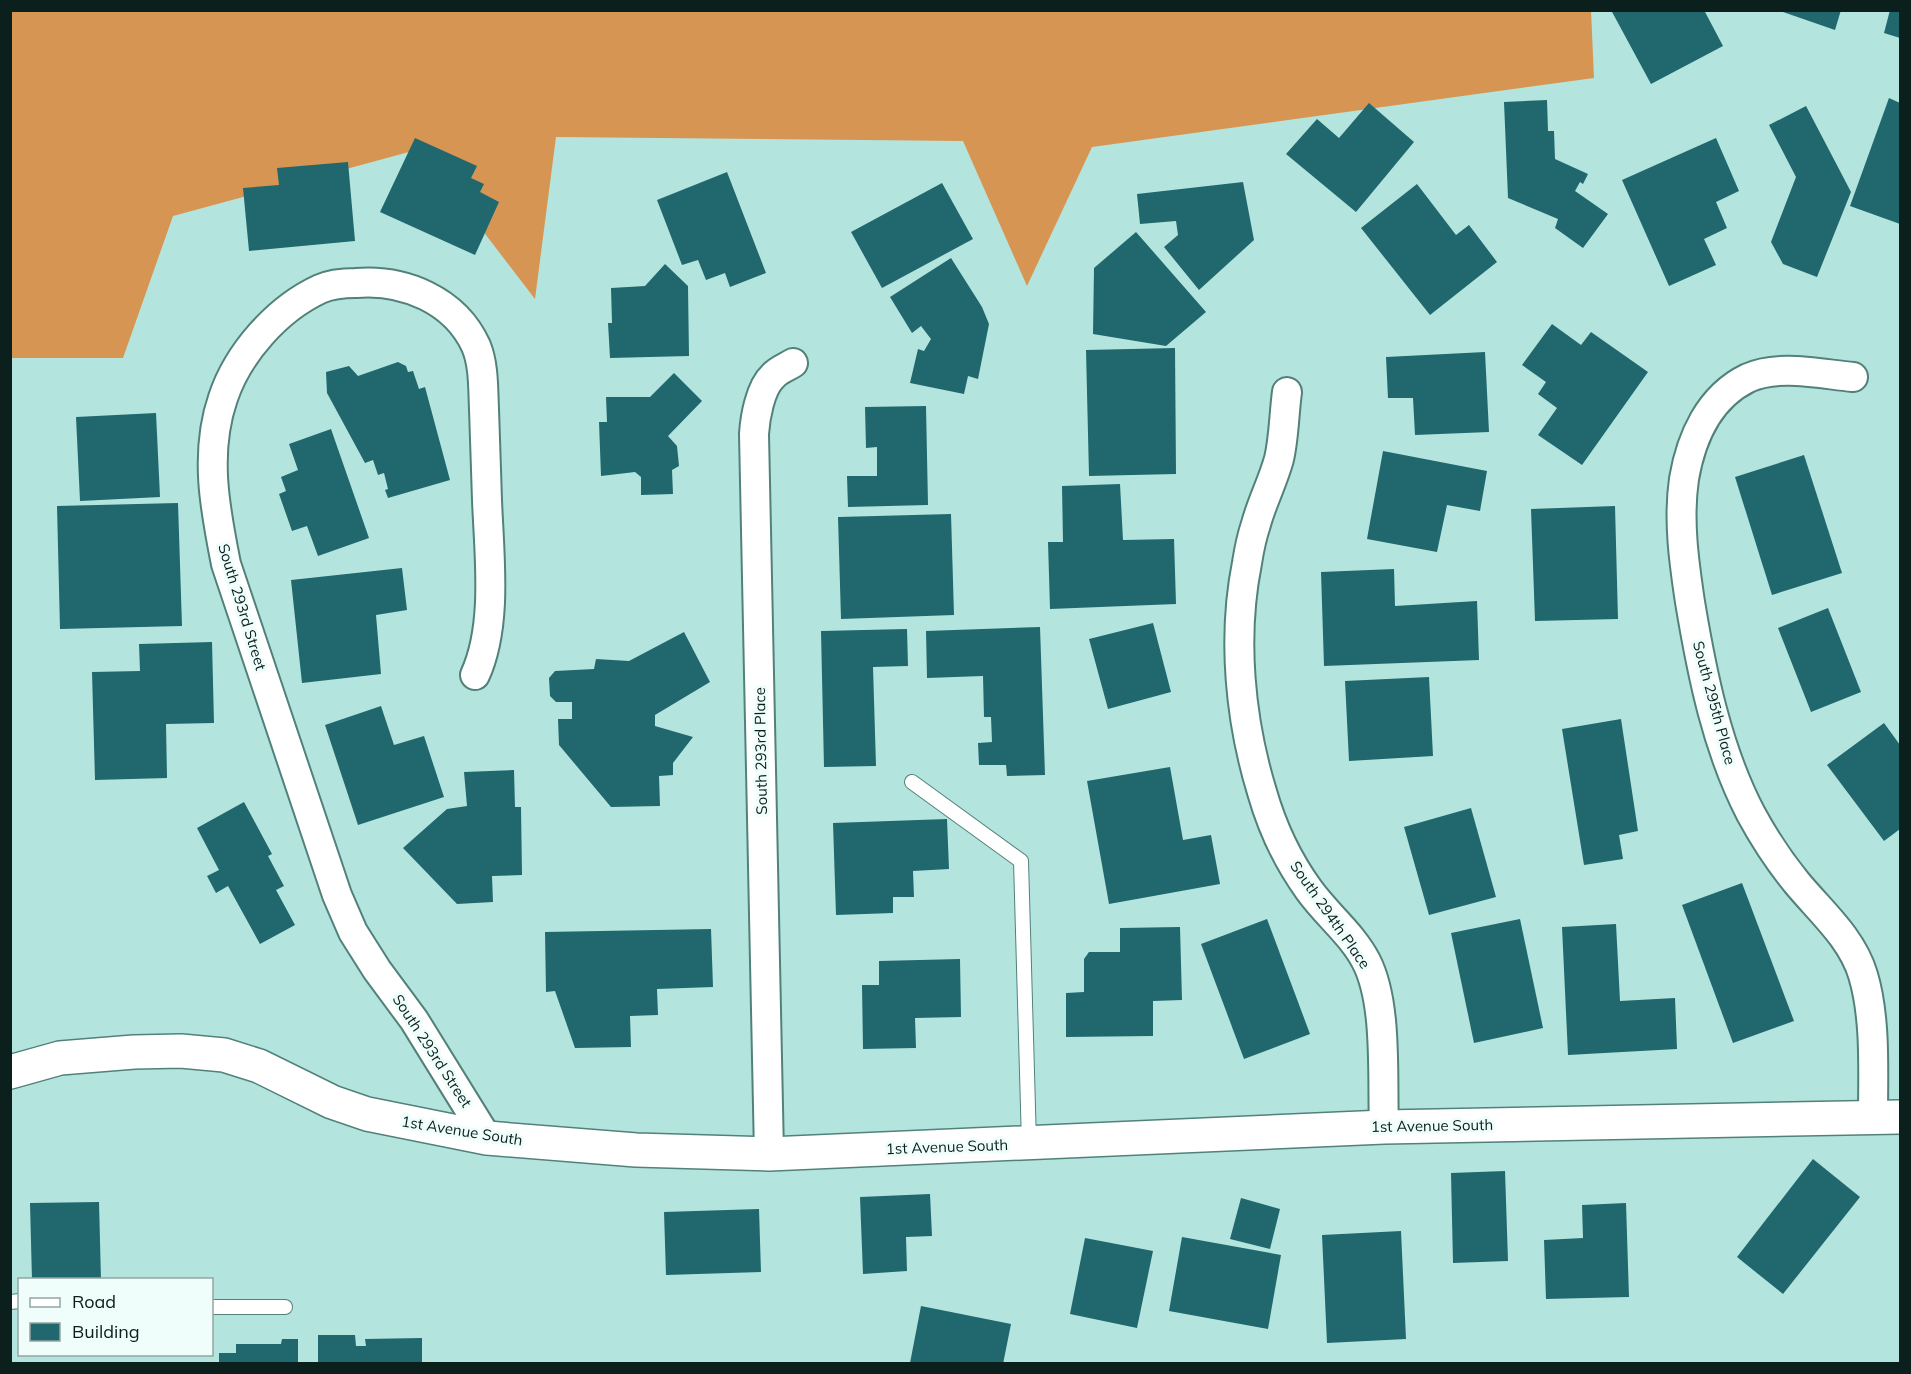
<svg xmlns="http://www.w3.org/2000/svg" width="1911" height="1374" font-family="Mulish,sans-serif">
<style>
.forest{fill:#d69553}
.building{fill:#21676e}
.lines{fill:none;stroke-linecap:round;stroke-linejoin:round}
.service-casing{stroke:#52817a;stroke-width:16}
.minor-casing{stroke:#52817a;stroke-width:32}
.tertiary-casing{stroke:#52817a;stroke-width:36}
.service{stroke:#fff;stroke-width:14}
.minor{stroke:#fff;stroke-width:28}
.tertiary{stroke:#fff;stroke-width:33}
.labels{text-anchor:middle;stroke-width:6;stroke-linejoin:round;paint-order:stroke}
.street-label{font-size:15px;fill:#0b1f1c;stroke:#effefb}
</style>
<rect width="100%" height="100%" fill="#b3e5de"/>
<polygon class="forest" points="1591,10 1594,78 1092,147 1027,286 963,141 556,137 535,299 420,149 173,216 123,358 11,358 10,11"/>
<g class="building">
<polygon points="1611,10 1704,10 1723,46 1651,84"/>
<polygon points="1777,10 1841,10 1835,30"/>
<polygon points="1890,10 1900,10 1900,38 1884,33"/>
<polygon points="1889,98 1900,103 1900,224 1850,206"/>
<polygon points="1547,100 1548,131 1554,131 1555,159 1588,174 1583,184 1580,182 1575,191 1608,214 1583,248 1555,228 1558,219 1508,198 1504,102"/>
<polygon points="1369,103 1414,142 1356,212 1286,154 1317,119 1339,138"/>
<polygon points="1806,106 1851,192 1817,277 1783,264 1771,242 1796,177 1769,125"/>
<polygon points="415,138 477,166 471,178 484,184 480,192 499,202 475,255 380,212"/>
<polygon points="1716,138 1739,191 1716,202 1727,228 1704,239 1716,265 1669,286 1622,180"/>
<polygon points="348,162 355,241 249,251 243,188 279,185 277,168"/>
<polygon points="727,172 766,273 730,287 725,273 706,280 698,260 682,265 657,200"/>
<polygon points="1243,182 1254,240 1199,290 1164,247 1178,235 1176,221 1140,224 1137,194"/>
<polygon points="942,183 973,239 882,288 851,232"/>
<polygon points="1417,184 1456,235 1469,225 1497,262 1430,315 1361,228"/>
<polygon points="1136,232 1206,312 1166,346 1093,334 1094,268"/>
<polygon points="951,258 982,307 989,324 978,379 968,376 964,394 910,383 918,349 924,351 931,339 921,326 912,333 890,297"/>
<polygon points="665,264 688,286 689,356 610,358 608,323 612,323 611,288 645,286"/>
<polygon points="1552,324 1581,345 1591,332 1648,372 1582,465 1538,435 1557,408 1538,394 1546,382 1522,365"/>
<polygon points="1175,348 1176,474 1089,476 1086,350"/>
<polygon points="1485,352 1489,432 1415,435 1413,398 1388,398 1386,357"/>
<polygon points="398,362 406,366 408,372 413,371 419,389 425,387 450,480 388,498 385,490 388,489 384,473 378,475 373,460 365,463 327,393 326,372 349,366 358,376"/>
<polygon points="674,373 702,401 668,436 677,446 679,466 672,470 673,494 641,495 641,477 635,472 601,476 599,422 607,422 606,397 650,397"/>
<polygon points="926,406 928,505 848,507 847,476 877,476 877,447 866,448 865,407"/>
<polygon points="156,413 160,497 80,501 76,417"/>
<polygon points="331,429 369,538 318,556 307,526 292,531 279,494 286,491 281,477 298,470 289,444"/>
<polygon points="1383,451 1487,471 1480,511 1447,505 1437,552 1367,539"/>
<polygon points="1804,455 1842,573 1772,595 1735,477"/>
<polygon points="1120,484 1123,540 1174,539 1176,604 1050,609 1048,542 1063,542 1062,486"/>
<polygon points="178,503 182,626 60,629 57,506"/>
<polygon points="1615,506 1618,619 1535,621 1531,509"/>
<polygon points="951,514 954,615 841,619 838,517"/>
<polygon points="402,568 407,610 376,615 381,674 302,683 291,580"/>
<polygon points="1394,569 1395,606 1477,601 1479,660 1324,666 1321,572"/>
<polygon points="1828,608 1861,692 1811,712 1778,628"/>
<polygon points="1153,623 1171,692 1108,709 1089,639"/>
<polygon points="1040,627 1045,775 1007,776 1006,765 979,765 978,743 992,742 991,717 984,717 983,676 927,678 926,631"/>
<polygon points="907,629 908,666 873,667 876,766 824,767 821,631"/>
<polygon points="684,632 710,682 655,715 655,726 693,737 673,763 673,775 659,776 660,806 611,807 559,745 558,719 572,719 572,702 556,702 550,696 549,678 555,671 594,669 596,659 629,661"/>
<polygon points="212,642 214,723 166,724 167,778 95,780 92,672 140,671 139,644"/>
<polygon points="1429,677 1433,756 1349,761 1345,681"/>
<polygon points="381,706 394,745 424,736 444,797 358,825 325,725"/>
<polygon points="1621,719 1638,831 1619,835 1623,859 1584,865 1562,729"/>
<polygon points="1884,723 1900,745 1900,829 1884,841 1827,765"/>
<polygon points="1170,767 1183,840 1211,835 1220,884 1109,904 1087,781"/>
<polygon points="514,770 515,807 521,807 522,875 492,876 493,902 457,904 403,848 447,809 467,806 464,772"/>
<polygon points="244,802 272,854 268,856 284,886 276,890 295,925 260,944 228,886 216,893 207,876 219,870 197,828"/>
<polygon points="1471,808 1496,897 1429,915 1404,827"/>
<polygon points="947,819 949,869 913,871 914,897 893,897 893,913 836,915 833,823"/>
<polygon points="1742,883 1794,1021 1733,1043 1682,905"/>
<polygon points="1267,919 1310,1034 1244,1059 1201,944"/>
<polygon points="1520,919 1543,1028 1474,1043 1451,933"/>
<polygon points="1616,924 1620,1001 1675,998 1677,1049 1568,1055 1562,927"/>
<polygon points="1180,927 1182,1000 1153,1001 1153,1036 1066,1037 1066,993 1084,992 1084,959 1089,952 1120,952 1120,928"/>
<polygon points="711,929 713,987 657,989 658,1015 630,1016 631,1047 575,1048 555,991 546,992 545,932"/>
<polygon points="960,959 961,1017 915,1018 916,1048 863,1049 862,985 879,985 879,961"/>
<polygon points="1813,1159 1860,1197 1783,1294 1737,1257"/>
<polygon points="1505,1171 1508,1261 1453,1263 1451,1173"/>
<polygon points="930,1194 932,1236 906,1237 907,1271 863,1274 860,1197"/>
<polygon points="1241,1198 1280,1209 1270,1249 1230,1239"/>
<polygon points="99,1202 101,1280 32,1280 30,1203"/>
<polygon points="1626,1203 1629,1297 1546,1299 1544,1240 1583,1238 1582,1205"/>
<polygon points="759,1209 761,1272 666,1275 664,1212"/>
<polygon points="1401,1231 1406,1339 1327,1343 1322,1235"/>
<polygon points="1182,1237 1281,1255 1268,1329 1169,1311"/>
<polygon points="1085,1238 1153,1251 1137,1328 1070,1314"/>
<polygon points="921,1306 1011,1324 1003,1364 910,1363"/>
<polygon points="318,1335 355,1335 356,1346 366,1346 365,1339 422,1338 422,1364 318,1364"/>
<polygon points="282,1339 298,1339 298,1364 219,1364 219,1353 236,1353 236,1344 281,1344"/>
</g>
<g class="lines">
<defs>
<g id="service">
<polyline points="912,782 1021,861 1029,1143"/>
<polyline points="10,1302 20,1301"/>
<polyline points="212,1307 285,1307"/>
</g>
<g id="minor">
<path d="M1853,377C1820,374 1779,364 1748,378C1709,397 1691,438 1684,479C1678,520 1684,562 1690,602C1702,674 1717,749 1751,814C1764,838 1779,861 1797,883C1821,912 1852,938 1863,975C1876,1018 1873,1072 1873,1117"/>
<path d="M1287,392C1284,414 1284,438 1279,459C1273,481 1262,502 1256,524C1252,536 1249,550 1247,563C1232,638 1240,720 1262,792C1272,827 1288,861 1309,890C1327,915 1352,934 1366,961C1388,1003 1382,1078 1384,1127"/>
<path d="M475,675C498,625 489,554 487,500C486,470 485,439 484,409C483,389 484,365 476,346C455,300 404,279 356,283C343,283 331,284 320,289C277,309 238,353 223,398C204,453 215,509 226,564L337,895L353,932L377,970L414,1020L487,1138"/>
<path d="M769,1154L754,434C755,418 760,388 773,376C778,370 787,367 793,363"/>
</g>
<polyline id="tertiary" points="10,1072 60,1058 134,1052 181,1051 224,1055 259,1066 332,1102 367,1114 487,1138 636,1150 769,1154 1384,1127 1900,1117"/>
</defs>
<use href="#service" class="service-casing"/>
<use href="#minor" class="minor-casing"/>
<use href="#tertiary" class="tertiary-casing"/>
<use href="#service" class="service"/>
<use href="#minor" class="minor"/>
<use href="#tertiary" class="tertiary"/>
</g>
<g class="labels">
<g class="street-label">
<text transform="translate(242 607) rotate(73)" y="5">South 293rd Street</text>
<text transform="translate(1714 703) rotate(75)" y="5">South 295th Place</text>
<text transform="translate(761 751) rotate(-91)" y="5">South 293rd Place</text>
<text transform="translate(1330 915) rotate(55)" y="5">South 294th Place</text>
<text transform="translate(432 1051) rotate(57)" y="5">South 293rd Street</text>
<text transform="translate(1432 1126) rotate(-1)" y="5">1st Avenue South</text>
<text transform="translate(462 1131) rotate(9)" y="5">1st Avenue South</text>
<text transform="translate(947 1147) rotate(-2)" y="5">1st Avenue South</text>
</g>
</g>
<rect width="1911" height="1374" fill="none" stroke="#0b1f1c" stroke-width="24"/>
<rect x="18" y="1278" width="195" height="78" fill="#effefb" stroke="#94a5a2" stroke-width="1.5"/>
<rect x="30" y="1298" width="30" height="9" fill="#ffffff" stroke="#94a5a2" stroke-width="1.5"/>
<text x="72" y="1308" font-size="18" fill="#0b1f1c">Road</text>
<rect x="30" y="1323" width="30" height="18" fill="#21676e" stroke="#94a5a2" stroke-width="1.5"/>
<text x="72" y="1338" font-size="18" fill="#0b1f1c">Building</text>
</svg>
